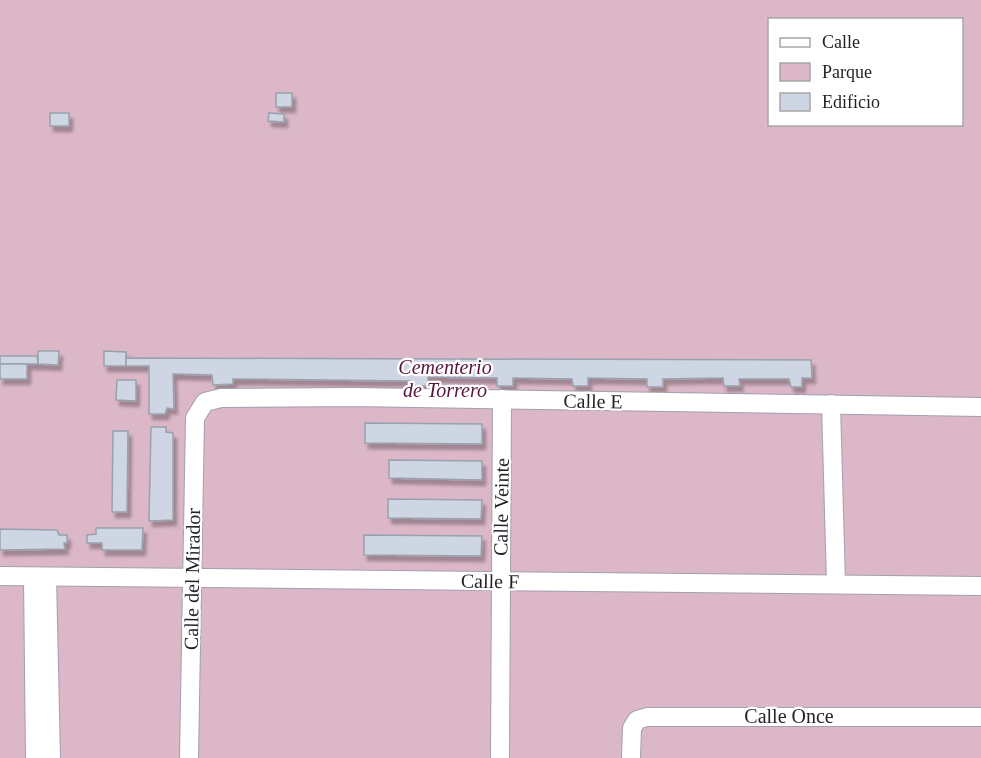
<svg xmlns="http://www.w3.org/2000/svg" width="981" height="758" font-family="'Times New Roman',serif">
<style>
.green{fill:#dbb7c7;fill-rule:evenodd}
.building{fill:#ced6e3;stroke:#99a1ad;stroke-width:1.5;filter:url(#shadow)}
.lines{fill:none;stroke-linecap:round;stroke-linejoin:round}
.minor-casing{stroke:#a2a0ae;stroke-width:20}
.minor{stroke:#fff;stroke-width:18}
.labels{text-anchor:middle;stroke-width:4.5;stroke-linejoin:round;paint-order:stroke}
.park-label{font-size:20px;font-style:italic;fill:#58143b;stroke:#fff}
.street-label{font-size:20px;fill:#242329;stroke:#fff}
</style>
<defs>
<filter id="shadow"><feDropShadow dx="3.5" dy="5.5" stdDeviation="1.5" flood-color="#0004"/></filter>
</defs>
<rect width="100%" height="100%" fill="#f6f5fe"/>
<path class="green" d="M0,0H981V758H0ZM770,20H962V124H770Z"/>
<g class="building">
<rect x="276" y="93" width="16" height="14"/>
<rect x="50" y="113" width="19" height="13"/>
<polygon points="269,113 284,114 284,122 268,121"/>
<polygon points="38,351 59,351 58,365 38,364"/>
<polygon points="104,351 126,352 126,366 104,366"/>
<polygon points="0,356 37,356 38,364 0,364"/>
<polygon points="126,358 811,360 812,378 802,378 802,387 791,387 789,379 739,379 740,386 724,386 723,378 663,379 663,387 647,387 647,379 588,378 588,386 573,386 572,379 513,378 513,386 497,386 497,378 428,377 428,386 410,386 410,381 233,379 233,384 213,385 212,375 173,374 174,409 167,408 165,414 149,414 149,366 126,366"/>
<rect x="0" y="364" width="27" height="15"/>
<polygon points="117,380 136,380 136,401 116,400"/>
<polygon points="365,423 482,424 482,444 365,443"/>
<polygon points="151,427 166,427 166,432 173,433 173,520 149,521"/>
<polygon points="113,431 128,431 127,512 112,512"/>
<polygon points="389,460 482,461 482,480 389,478"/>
<polygon points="388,499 482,500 481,519 388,518"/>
<polygon points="96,528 143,528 142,550 102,550 102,543 87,543 87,535 96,534"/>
<polygon points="0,529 57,530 59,535 67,535 67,543 64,543 65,549 0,550"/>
<polygon points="364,535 482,536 481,556 364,555"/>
</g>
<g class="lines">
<defs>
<g id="minor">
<polyline points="831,404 836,584"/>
<polyline points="0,576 981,586"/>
<polyline points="33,577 35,758"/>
<polyline points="47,577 51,758"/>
<polyline points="189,758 195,418 205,402 221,398 353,397 981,407"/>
<polyline points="500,758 502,399"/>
<polyline points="631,758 632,728 637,720 647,717 981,717"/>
</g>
</defs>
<use href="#minor" class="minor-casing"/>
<use href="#minor" class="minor"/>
</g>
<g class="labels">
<g class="park-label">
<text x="445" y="374">Cementerio<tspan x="445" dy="23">de Torrero</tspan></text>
</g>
<g class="street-label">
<text transform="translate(593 401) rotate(1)" y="7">Calle E</text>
<text transform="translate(501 507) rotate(-89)" y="7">Calle Veinte</text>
<text transform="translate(192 579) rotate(-89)" y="7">Calle del Mirador</text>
<text transform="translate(490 581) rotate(1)" y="7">Calle F</text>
<text x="789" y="723">Calle Once</text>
</g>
</g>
<rect x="768" y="18" width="195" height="108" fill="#ffffff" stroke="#a7a7a9" stroke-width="1.5"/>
<rect x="780" y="38" width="30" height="9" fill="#ffffff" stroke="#a7a7a9" stroke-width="1.5"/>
<text x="822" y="48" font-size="18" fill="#242329">Calle</text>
<rect x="780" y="63" width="30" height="18" fill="#dbb7c7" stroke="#a7a7a9" stroke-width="1.5"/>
<text x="822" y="78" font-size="18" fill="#242329">Parque</text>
<rect x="780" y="93" width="30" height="18" fill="#ced6e3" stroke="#a7a7a9" stroke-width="1.5"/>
<text x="822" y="108" font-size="18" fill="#242329">Edificio</text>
</svg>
